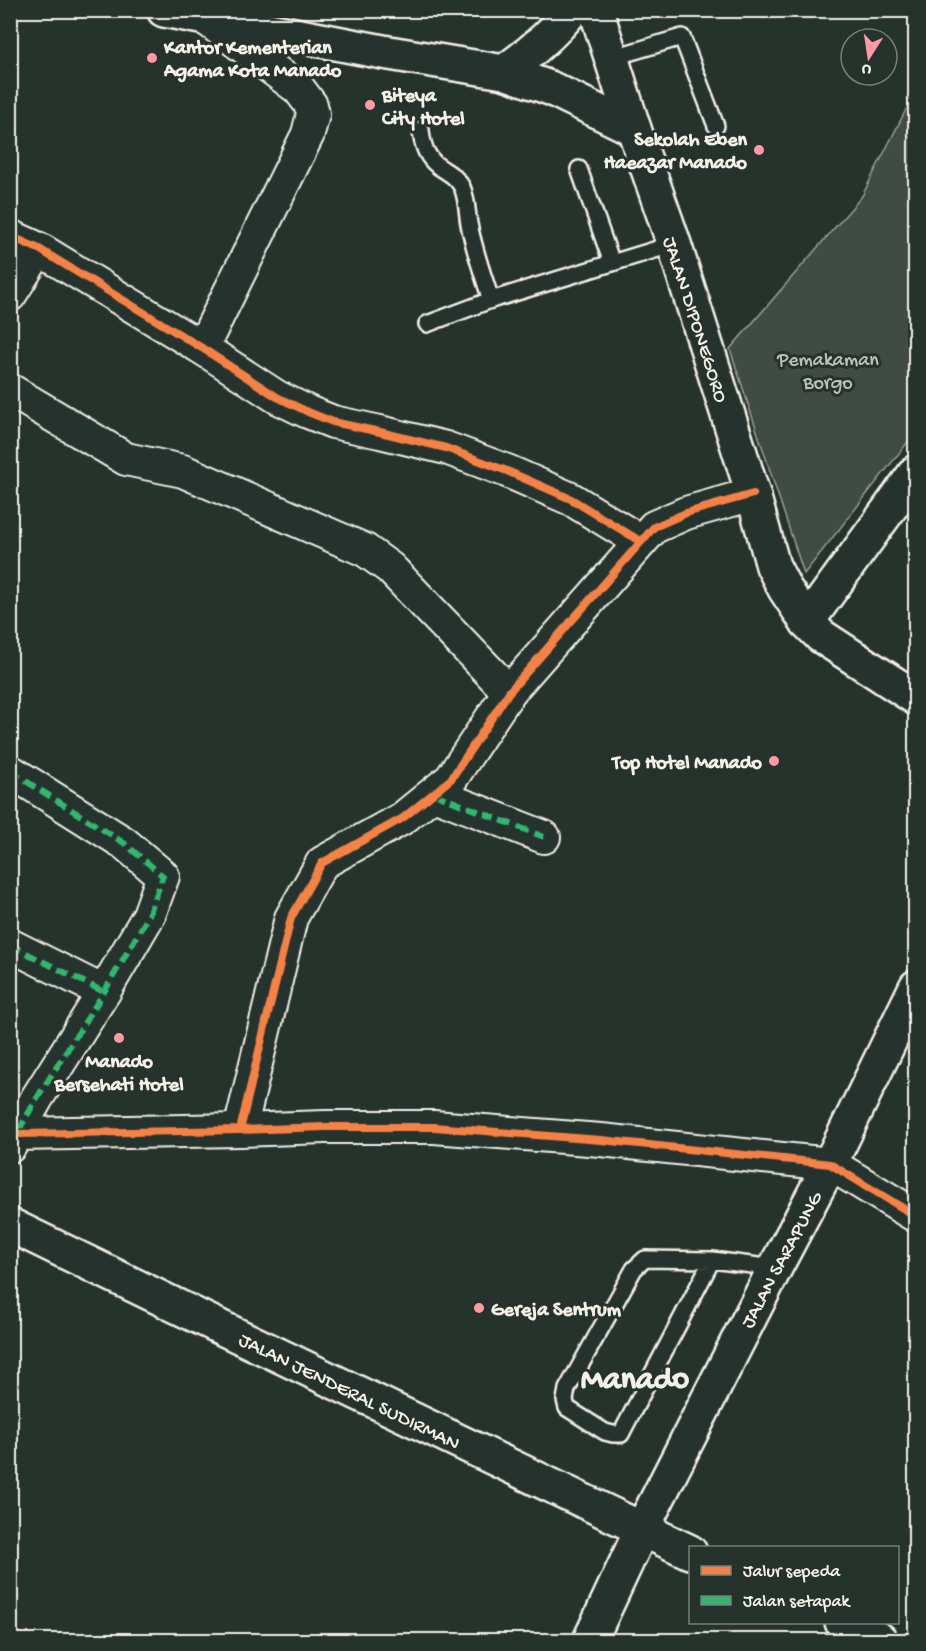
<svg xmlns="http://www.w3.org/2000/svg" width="926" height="1651" font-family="'Gochi Hand',sans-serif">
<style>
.green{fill:#414b45;stroke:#9a9e96;stroke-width:1.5}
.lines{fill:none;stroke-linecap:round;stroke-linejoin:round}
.service-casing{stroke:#f4f1e8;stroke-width:20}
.minor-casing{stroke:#f4f1e8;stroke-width:36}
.tertiary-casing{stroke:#f4f1e8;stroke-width:38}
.secondary-casing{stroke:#f4f1e8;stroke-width:38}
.trunk-casing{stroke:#f4f1e8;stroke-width:38}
.service{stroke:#26332d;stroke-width:15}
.minor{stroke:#26332d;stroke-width:32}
.tertiary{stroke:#26332d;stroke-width:33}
.secondary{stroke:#26332d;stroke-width:33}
.trunk{stroke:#26332d;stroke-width:33}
.quiet{stroke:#33b770;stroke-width:6;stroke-dasharray:12 6;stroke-linecap:butt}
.cycleway-casing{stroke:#26332d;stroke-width:11}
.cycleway{stroke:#f48246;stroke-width:8}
.poi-dot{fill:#ff9aa2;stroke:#26332d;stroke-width:2}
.labels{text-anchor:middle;stroke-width:6;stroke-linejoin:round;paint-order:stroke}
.poi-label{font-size:20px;font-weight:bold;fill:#f4f1e8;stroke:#26332d;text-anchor:start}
.street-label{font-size:20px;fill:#f4f1e8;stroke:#26332d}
.park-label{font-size:20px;fill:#bebfb7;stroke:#26332d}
.town-label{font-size:32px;font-weight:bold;fill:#f4f1e8;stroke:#26332d}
</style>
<rect width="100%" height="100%" fill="#26332d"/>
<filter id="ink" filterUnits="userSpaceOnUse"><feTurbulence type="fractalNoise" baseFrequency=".0167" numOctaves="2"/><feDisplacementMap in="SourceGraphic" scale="12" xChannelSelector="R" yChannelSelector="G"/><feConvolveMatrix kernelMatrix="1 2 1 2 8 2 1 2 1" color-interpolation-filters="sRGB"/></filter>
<g filter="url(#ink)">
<polygon class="green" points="915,92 915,433 804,574 730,349 862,196"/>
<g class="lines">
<defs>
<g id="service">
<polyline points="611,58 682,37 716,126"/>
<path d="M421,130C422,144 426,157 438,166C448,173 456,176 462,187C467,198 467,212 469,224C474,250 483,275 491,300"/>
<polyline points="579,169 612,263"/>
<polyline points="427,324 491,300 674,244"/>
<polyline points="712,1260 621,1434 613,1434 605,1432 567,1408 565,1400 567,1389 634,1269 645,1259 712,1260 775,1268"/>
</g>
<g id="minor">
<polyline points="10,236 39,249 202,348 277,397 308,412 333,422 380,432 446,448 507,471 571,499 640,541"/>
<polyline points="10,295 39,249"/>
<polyline points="202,348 308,134 313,114 311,105 299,89 205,18"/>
<polyline points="10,390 126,459 183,471 365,550 390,568 509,692"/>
<polyline points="10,771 124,843 163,876 149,915 104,992 37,1098 10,1146"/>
<polyline points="434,794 544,837"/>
<polyline points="10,945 104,992"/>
<polyline points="240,1130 291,918 322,863 403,818 451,779 509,692 654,527 686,513 753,494"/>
<polyline points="17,1134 240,1130 325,1127 434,1127 601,1140 830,1164 916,1216"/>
</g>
<g id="tertiary">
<polyline points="164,10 383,52 504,72 550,88 634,129"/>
<path d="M504,72C529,54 552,35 572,10"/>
<polyline points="807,622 916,472"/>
<polyline points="590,1640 642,1529"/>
</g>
<g id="secondary">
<polyline points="596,10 634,129 674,244 753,494 773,566 785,589 807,622 821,636 916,698"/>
<polyline points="642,1529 775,1268 830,1164 916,987"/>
</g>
<g id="trunk">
<polyline points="10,1225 226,1330 690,1552"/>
<polyline points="842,1622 880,1640"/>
</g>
</defs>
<use href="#service" class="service-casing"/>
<use href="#minor" class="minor-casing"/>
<use href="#tertiary" class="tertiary-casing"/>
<use href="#secondary" class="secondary-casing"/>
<use href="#trunk" class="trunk-casing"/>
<use href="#service" class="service"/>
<use href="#minor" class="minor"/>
<use href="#tertiary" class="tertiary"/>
<use href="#secondary" class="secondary"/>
<use href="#trunk" class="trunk"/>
<g class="quiet">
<polyline points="10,771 124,843 163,876 149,915 104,992 37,1098 10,1146"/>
<polyline points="434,794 544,837"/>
<polyline points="10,945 104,992"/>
</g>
<defs>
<g id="cycleway">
<polyline points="10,236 39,249 202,348 277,397 308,412 333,422 380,432 446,448 507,471 571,499 640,541"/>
<polyline points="240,1130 291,918 322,863 403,818 451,779 509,692 654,527 686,513 753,494"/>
<polyline points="17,1134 240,1130 325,1127 434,1127 601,1140 830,1164 916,1216"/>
</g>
</defs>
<use href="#cycleway" class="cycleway-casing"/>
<use href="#cycleway" class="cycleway"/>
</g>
</g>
<g class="poi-dot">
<circle cx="152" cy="58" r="6"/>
<circle cx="370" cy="105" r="6"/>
<circle cx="759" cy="150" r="6"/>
<circle cx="774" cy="761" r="6"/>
<circle cx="119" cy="1038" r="6"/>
<circle cx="479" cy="1308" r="6"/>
</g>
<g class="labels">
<g class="poi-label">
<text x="164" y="53">Kantor Kementerian<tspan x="164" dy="23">Agama Kota Manado</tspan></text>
<text x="382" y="101">Biteya<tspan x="382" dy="23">City Hotel</tspan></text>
<text x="747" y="145" text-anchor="end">Sekolah Eben<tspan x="747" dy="23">Haeazar Manado</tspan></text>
<text x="762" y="768" text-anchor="end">Top Hotel Manado</text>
<text x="119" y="1067" text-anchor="middle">Manado<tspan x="119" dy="23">Bersehati Hotel</tspan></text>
<text x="491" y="1315">Gereja Sentrum</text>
</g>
<g class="street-label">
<text transform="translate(697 319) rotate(72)" y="7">JALAN DIPONEGORO</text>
<text transform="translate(780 1259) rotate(-62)" y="7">JALAN SARAPUNG</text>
<text transform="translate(350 1390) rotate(26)" y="7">JALAN JENDERAL SUDIRMAN</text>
</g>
<g class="park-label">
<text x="828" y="365">Pemakaman<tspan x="828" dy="23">Borgo</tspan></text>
</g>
<g class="town-label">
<text x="635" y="1387">Manado</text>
</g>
</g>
<rect width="926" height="1651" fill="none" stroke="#26332d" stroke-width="36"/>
<rect x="18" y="18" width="890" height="1615" fill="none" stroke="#f4f1e8" stroke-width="2" filter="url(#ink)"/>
<rect x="689" y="1546" width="210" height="78" fill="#26332d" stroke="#787f78" stroke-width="1.5"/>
<rect x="701" y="1566" width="30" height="9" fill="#f48246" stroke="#787f78" stroke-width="1.5"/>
<text x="743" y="1576" font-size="18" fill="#f4f1e8">Jalur sepeda</text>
<rect x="701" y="1596" width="30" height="9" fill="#33b770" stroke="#787f78" stroke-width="1.5"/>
<text x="743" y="1606" font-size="18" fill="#f4f1e8">Jalan setapak</text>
<g transform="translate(869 57) rotate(192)"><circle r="28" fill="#26332d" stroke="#787f78" stroke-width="1.5"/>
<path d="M0-4.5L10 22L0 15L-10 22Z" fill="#ff9aa2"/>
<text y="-9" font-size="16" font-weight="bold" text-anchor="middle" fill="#f4f1e8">U</text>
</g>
</svg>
